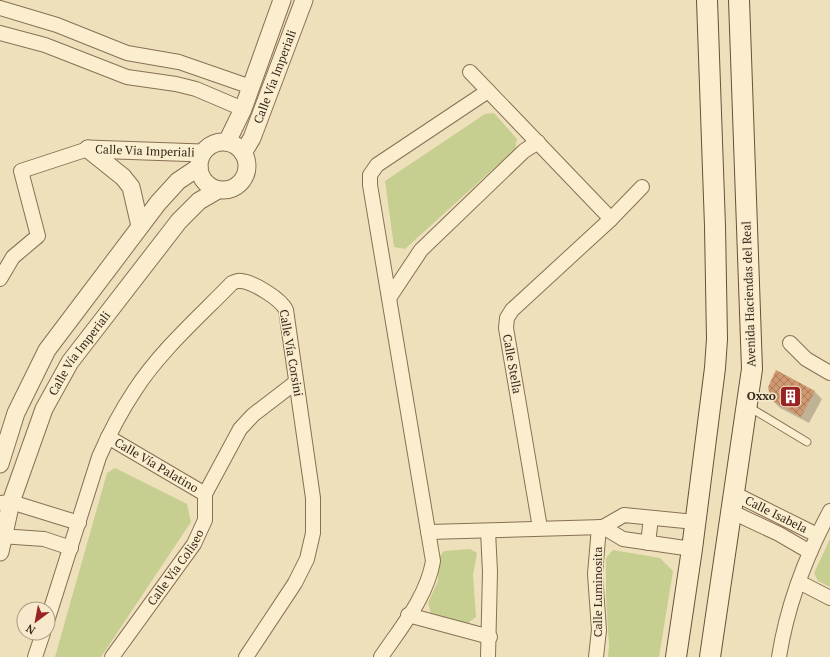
<svg xmlns="http://www.w3.org/2000/svg" width="830" height="657" font-family="'PT Serif',serif">
<style>
.green{fill:#c6ce90}
.shadow{fill:#0003}
.building{fill:url(#building-cross-hatch)}
.lines{fill:none;stroke-linecap:round;stroke-linejoin:round}
.service-casing{stroke:#887055;stroke-width:9}
.minor-casing{stroke:#887055;stroke-width:16}
.tertiary-casing{stroke:#887055;stroke-width:19}
.secondary-casing{stroke:#695138;stroke-width:22}
.service{stroke:#faeecf;stroke-width:7}
.minor{stroke:#faeecf;stroke-width:14}
.tertiary{stroke:#faeecf;stroke-width:17}
.secondary{stroke:#faeecf;stroke-width:20}
.labels{text-anchor:middle;stroke-width:3;stroke-linejoin:round;paint-order:stroke}
.street-label{font-size:12px;fill:#36281b;stroke:#f7eacc}
.poi-label{font-size:12px;font-weight:bold;fill:#36281b;stroke:#f7eacc;text-anchor:end}
</style>
<defs>
<pattern id="building-cross-hatch" width="8" height="8" patternUnits="userSpaceOnUse"><rect width="8" height="8" fill="#d09870"/><path d="M0 0l8 8M0 8l8-8" fill="none" stroke="#aa7c5b"/></pattern>
</defs>
<rect width="100%" height="100%" fill="#efe0bc"/>
<g class="green">
<polygon points="494,113 517,139 515,149 405,249 394,247 385,181 485,114"/>
<polygon points="115,468 187,504 191,522 101,657 55,657 107,473"/>
<polygon points="830,539 830,587 818,581 814,573"/>
<polygon points="470,549 477,553 473,575 476,617 467,624 431,613 428,603 438,581 439,557 444,551"/>
<polygon points="613,550 660,558 673,571 659,657 608,657 609,646 606,597 606,558"/>
</g>
<polygon class="shadow" points="777,372 815,392 822,399 809,423 780,408 772,400"/>
<polygon class="building" points="776,370 815,391 801,417 771,400 768,387"/>
<g class="lines">
<defs>
<polyline id="service" points="749,407 807,442"/>
<g id="minor">
<polyline points="0,8 57,25 127,53 179,62 251,87"/>
<polyline points="0,33 45,45 127,77 176,84 196,89 243,109"/>
<polyline points="470,72 611,219"/>
<polyline points="0,279 13,257 38,236 21,171 88,149"/>
<polyline points="389,298 421,250 524,151 538,142"/>
<polyline points="790,343 806,359 830,373"/>
<path id="s1" d="M108,437L205,494"/>
<path id="s2" d="M735,494L817,535"/>
<polyline points="0,503 11,502 79,523"/>
<polyline points="732,512 779,534 810,552"/>
<polyline points="603,527 623,539 692,549"/>
<polyline points="540,528 506,328 507,318 512,310 611,219 642,187"/>
<polyline points="488,531 490,572 488,657"/>
<polyline points="428,532 603,527 624,515 695,522"/>
<polyline points="0,536 44,539 71,548"/>
<polyline points="648,543 651,518"/>
<polyline points="799,582 830,598"/>
<polyline points="408,615 490,637"/>
<path d="M48,618L99,457C109,434 121,411 135,390C161,350 199,317 232,283C235,282 238,280 241,281C253,282 281,299 286,310L313,498V533L307,559L295,583L246,657"/>
<polyline points="35,657 43,633"/>
<path id="s3" d="M112,657L194,544L205,520V494L240,429L253,415L296,382"/>
<path d="M381,657C401,627 427,597 433,561L370,185V175L377,165L488,91"/>
<polyline points="596,657 599,630 595,574 599,527"/>
<path d="M779,657C787,606 806,556 830,511"/>
</g>
<g id="tertiary">
<circle cx="223" cy="166" r="24"/>
<polyline points="227,142 243,109 282,0"/>
<path id="s4" d="M88,149L202,153"/>
<polyline points="88,149 123,177 131,187 140,226"/>
<path id="s5" d="M243,153L252,138L304,0"/>
<polyline points="0,464 16,413 47,350 158,203 178,181 199,167"/>
<path id="s6" d="M0,552L11,502L44,409L70,362L179,221L199,201L218,190"/>
</g>
<g id="secondary">
<polyline points="676,657 692,549 715,368 717,339 715,226 707,0"/>
<polyline points="710,657 752,369 739,0"/>
</g>
</defs>
<use href="#service" class="service-casing"/>
<use href="#minor" class="minor-casing"/>
<use href="#tertiary" class="tertiary-casing"/>
<use href="#secondary" class="secondary-casing"/>
<use href="#service" class="service"/>
<use href="#minor" class="minor"/>
<use href="#tertiary" class="tertiary"/>
<use href="#secondary" class="secondary"/>
</g>
<defs>
<symbol id="building-square" viewBox="-11 -11 22 22"><rect x="-9" y="-9" width="18" height="18" rx="4" fill="#992223" stroke="#f7eacc"/><path d="M-4-6H4V6H1V3H-1V6H-4ZM-2.5-4.3h1.7v1.8h-1.7ZM.8-4.3h1.7v1.8H.8ZM-2.5-1h1.7V.8h-1.7ZM.8-1h1.7V.8H.8Z" fill="#fff"/></symbol>
</defs>
<g fill-rule="evenodd">
<use href="#building-square" x="778" y="384" width="25" height="25"/>
</g>
<g class="labels">
<g class="street-label">
<text dy="4" stroke="none"><textPath href="#s5" startOffset="83">Calle Vía Imperiali</textPath></text>
<text dy="4" stroke="none"><textPath href="#s4" startOffset="57">Calle Via Imperiali</textPath></text>
<text transform="translate(749 294) rotate(-92)" y="4">Avenida Haciendas del Real</text>
<text transform="translate(291 353) rotate(80)" y="4">Calle Vía Corsini</text>
<text dy="4" stroke="none"><textPath href="#s6" startOffset="216">Calle Vía Imperiali</textPath></text>
<text transform="translate(512 364) rotate(80)" y="4">Calle Stella</text>
<text dy="4" stroke="none"><textPath href="#s1" startOffset="56">Calle Vía Palatino</textPath></text>
<text dy="4" stroke="none"><textPath href="#s2" startOffset="46">Calle Isabela</textPath></text>
<text dy="4" stroke="none"><textPath href="#s3" startOffset="110">Calle Vía Coliseo</textPath></text>
<text transform="translate(598 592) rotate(-90)" y="4">Calle Luminosita</text>
</g>
<g class="poi-label">
<text x="776" y="400">Oxxo</text>
</g>
</g>
<g transform="translate(36 621) rotate(212)"><circle r="19" fill="#f7eacc" stroke="#aa9c85"/>
<path d="M0-3L7 15L0 10L-7 15Z" fill="#992223"/>
<text y="-6" font-size="11" font-weight="bold" text-anchor="middle" fill="#36281b">N</text>
</g>
</svg>
